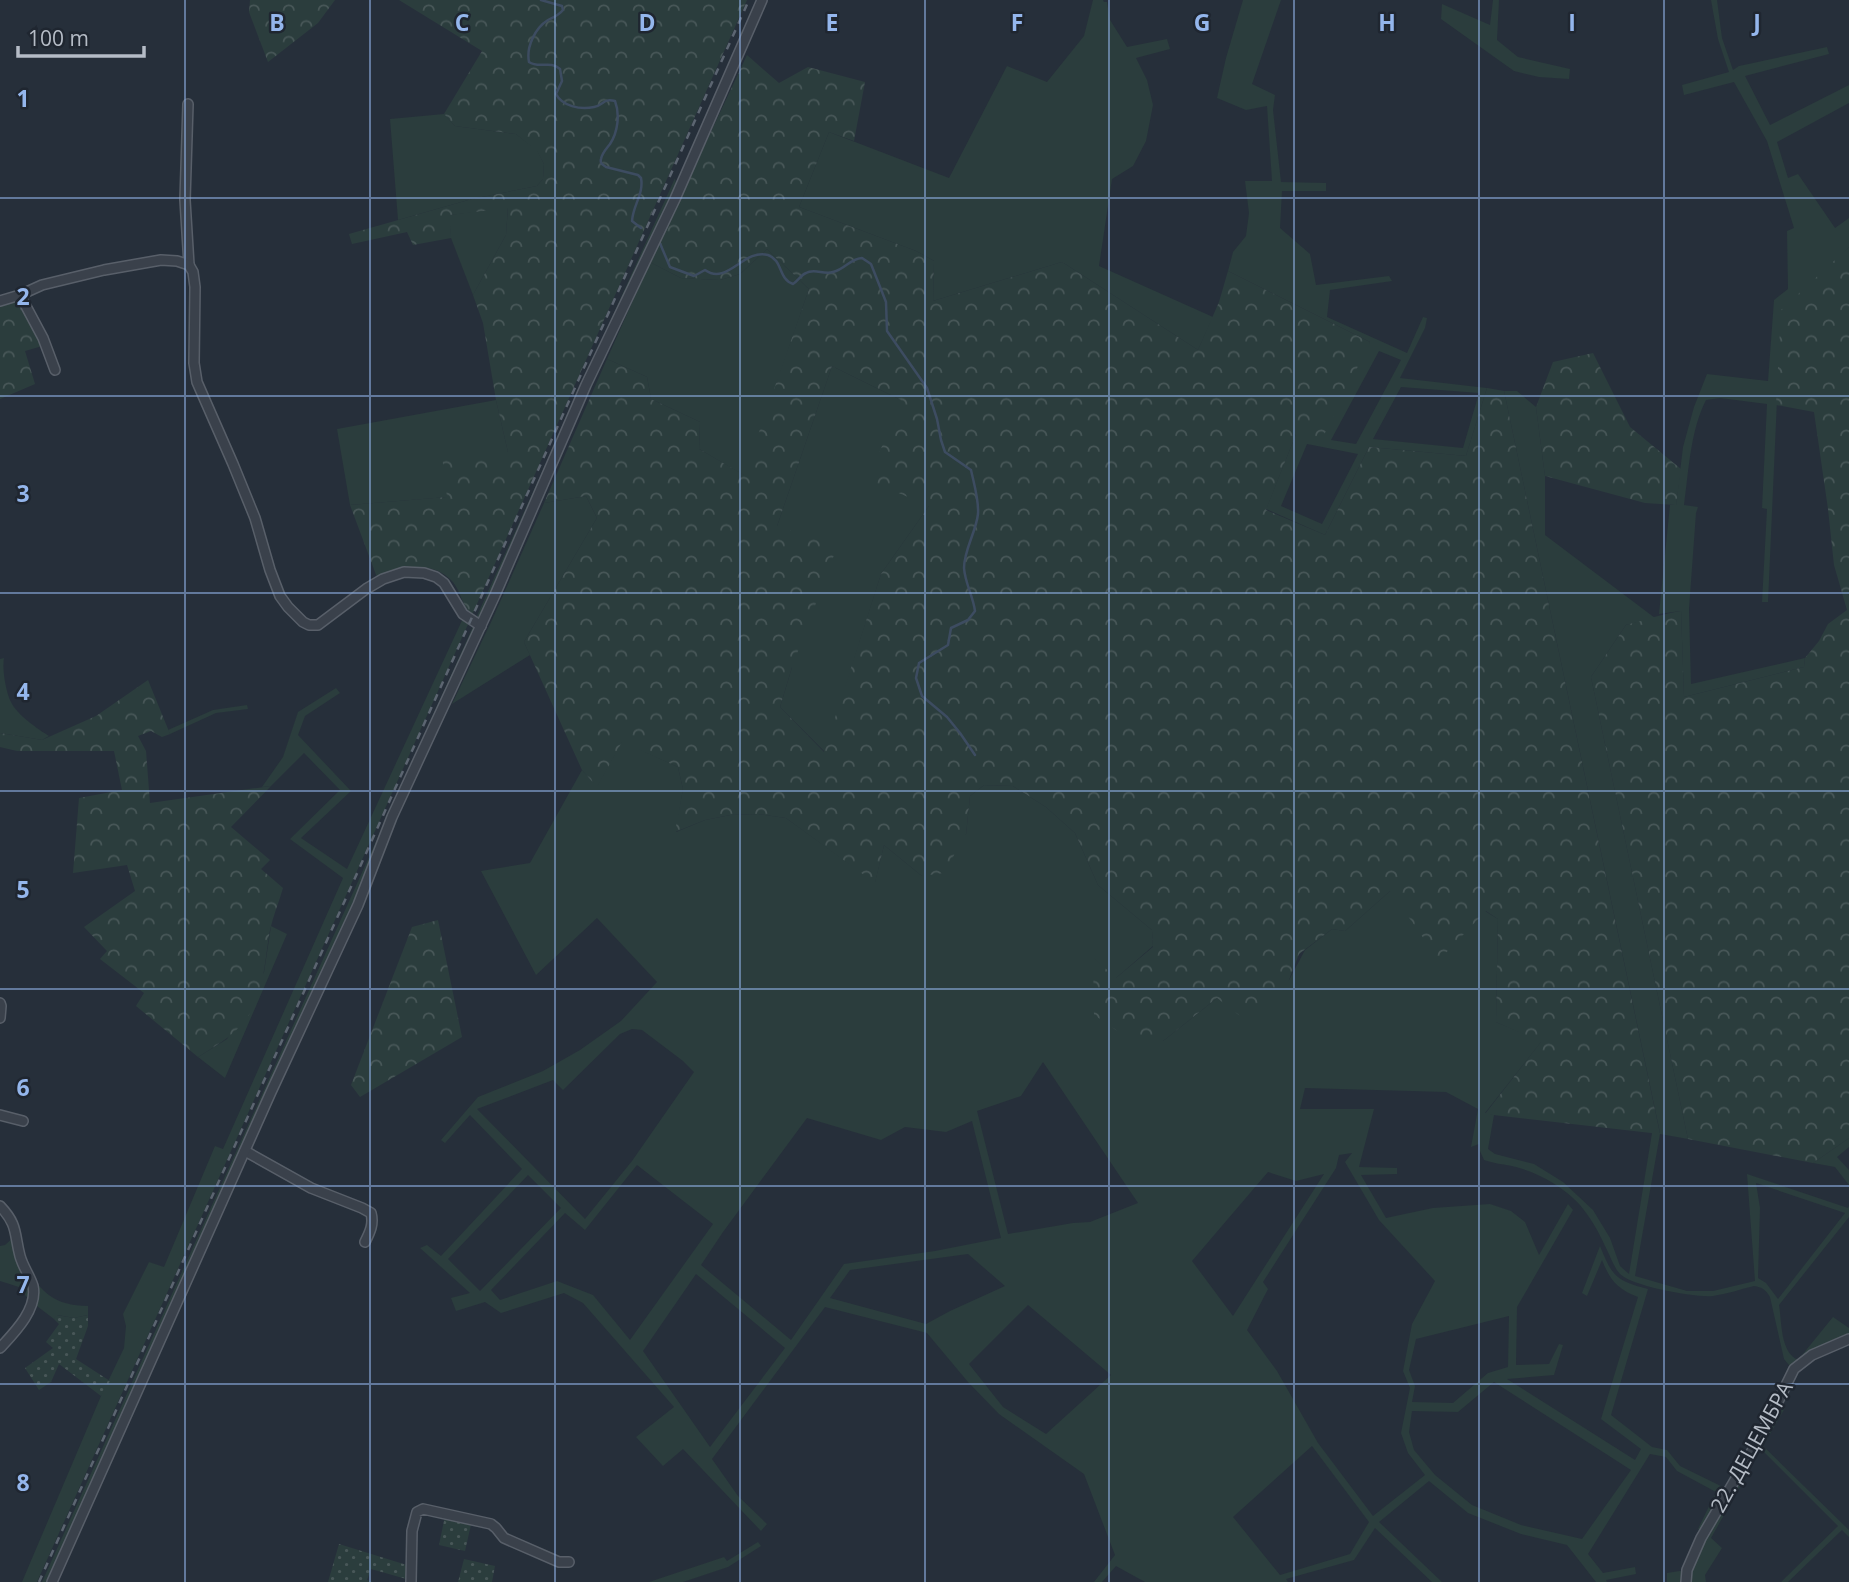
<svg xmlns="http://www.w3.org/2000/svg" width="1849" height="1582" font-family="'Open Sans',sans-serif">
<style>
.grass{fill:#2b3d3d;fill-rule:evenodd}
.forest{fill:url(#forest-crowns);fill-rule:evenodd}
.garden{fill:url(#garden-dots)}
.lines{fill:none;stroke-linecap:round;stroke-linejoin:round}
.stream{stroke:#3d4c61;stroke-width:2.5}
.minor-casing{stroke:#585f69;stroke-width:12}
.minor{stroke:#3a414b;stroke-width:9}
.rail{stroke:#5c6571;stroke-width:2.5;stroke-dasharray:7 7;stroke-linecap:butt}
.grid{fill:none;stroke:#94b6ec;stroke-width:2;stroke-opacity:0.55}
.labels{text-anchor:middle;stroke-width:5;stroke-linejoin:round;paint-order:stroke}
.street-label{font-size:21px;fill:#b5bcc6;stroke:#1f2630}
.grid-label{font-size:23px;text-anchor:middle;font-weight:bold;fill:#94b6ec;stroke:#1f2630;stroke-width:5;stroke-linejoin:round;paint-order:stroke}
</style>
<defs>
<pattern id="forest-crowns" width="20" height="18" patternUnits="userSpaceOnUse" patternTransform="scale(1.75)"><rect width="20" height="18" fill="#2b3d3d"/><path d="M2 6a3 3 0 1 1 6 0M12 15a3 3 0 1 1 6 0" fill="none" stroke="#485758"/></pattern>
<pattern id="garden-dots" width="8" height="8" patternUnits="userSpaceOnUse" patternTransform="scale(1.75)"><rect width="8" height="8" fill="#2b3d3d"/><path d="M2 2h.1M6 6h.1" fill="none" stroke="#485758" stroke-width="1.8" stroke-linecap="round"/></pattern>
</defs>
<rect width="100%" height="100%" fill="#262f3a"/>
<g class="grass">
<polygon points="1093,0 1103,0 1104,2 1107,2 1110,20 1127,47 1167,39 1170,49 1136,58 1147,80 1153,105 1146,141 1133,166 1112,179 1099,266 1213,317 1198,350 1062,262 933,301 934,261 916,251 799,207 829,132 949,178 1007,66 1047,82 1084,36"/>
<path d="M1243,0H1281L1252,84L1275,95L1273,110L1281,182L1326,183V191H1282L1280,228L1310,254L1316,285L1389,276L1392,281L1330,290L1327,317L1407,353L1423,317L1427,318L1425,328L1400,378L1487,388L1466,456L1369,447L1325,535L1266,509L1296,434L1370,342L1228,271L1233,252L1246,236L1249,213L1245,181H1272L1267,106L1246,110L1217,98L1226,58ZM1379,351L1401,360L1356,444L1331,440ZM1401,387L1479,393L1463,448L1373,439ZM1307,444L1358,454L1322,524L1281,506Z"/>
<polygon points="1493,0 1499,0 1497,40 1518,57 1570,69 1569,79 1539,77 1514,71 1441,19 1442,4 1490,25"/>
<path d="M1711,0H1717L1722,38L1733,70L1739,66L1827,47L1829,54L1745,76L1770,125L1849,85V103L1777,142L1788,178L1798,174L1835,228L1849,218V247L1834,262L1777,400L1768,602H1762L1767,509L1762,508L1767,404L1720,398L1706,400C1690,432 1689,470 1684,505L1698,507L1696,513L1689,609L1691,684L1805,658L1804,667L1684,697L1681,611L1659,614L1670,505H1676L1683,447L1694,407L1707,374L1768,381L1774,300L1788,289L1787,231L1794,228L1767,141L1734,82L1684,95L1682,85L1729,72L1718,39Z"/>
<polygon points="444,114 455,126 516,134 537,150 544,164 543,179 537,186 472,199 398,220 390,119"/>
<polygon points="675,178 677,189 482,620 476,618"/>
<polygon points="508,207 506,235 473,295 451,238 449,215"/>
<polygon points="767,249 809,289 745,476 699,449 700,422 651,399 647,377 607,359 650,262 681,278 720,280 740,274"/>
<polygon points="832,366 901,400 929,506 881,574 825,752 780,707 792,667 777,526"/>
<path d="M1504,391H1517L1536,407L1545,476V535L1655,618L1626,625L1591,677L1688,1139L1660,1134L1635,1276L1687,1291H1713L1755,1281L1747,1174L1848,1208L1849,1206V1217L1779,1305C1782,1322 1780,1352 1798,1360L1833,1317L1849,1328V1337L1795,1366L1789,1365L1784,1359L1770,1297C1766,1290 1762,1287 1754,1286C1741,1289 1727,1294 1713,1296C1695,1298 1632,1286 1620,1274C1613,1266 1610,1255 1605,1246C1599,1232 1590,1217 1580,1205C1564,1187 1539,1173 1516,1167C1505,1164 1495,1164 1484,1160L1480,1151L1479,1144L1471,1147L1478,1109L1446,1092L1305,1088L1300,1109H1374L1359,1167L1397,1168V1174L1361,1175L1386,1218L1433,1208L1490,1204L1511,1211L1525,1222L1539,1255L1568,1204L1573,1210L1517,1307L1516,1365L1549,1364L1559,1344L1563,1345L1554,1375L1507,1379L1635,1460L1641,1449L1601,1419L1638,1297C1617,1289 1610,1280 1602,1260L1587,1296L1582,1293L1600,1246C1612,1276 1616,1281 1648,1289L1611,1415L1652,1447L1667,1450L1680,1466L1727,1489L1703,1532L1698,1529L1716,1492L1677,1471L1666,1457L1650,1454L1588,1554L1603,1573L1635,1567L1636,1574L1606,1580L1607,1582H1596L1567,1545L1521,1534L1468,1513L1429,1481L1379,1522L1442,1582H1432L1375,1528L1354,1560L1286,1579L1288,1582H1145L1116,1566L1102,1582H1094L1115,1555L1084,1474L999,1414L968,1382L927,1333L825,1307L712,1459L738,1496L767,1524L761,1531L683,1449L663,1466L636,1437L674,1407L583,1303L564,1293L501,1313L485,1302L456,1311L451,1298L470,1293L420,1248L427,1245L441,1256L522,1169L470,1115L445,1143L441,1140L478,1097L543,1071L580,1050L621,1021L657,982L597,918L536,975L481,871L530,863L582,770L597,786L622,741L678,767L683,789L676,832L705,820L730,815L758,814L786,818L875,882L884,845L922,876L966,834L970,796L984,785L1013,786L1046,807L1075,833L1098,885L1152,930L1153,946L1115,979L1094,958L1163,1041L1217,998L1289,980L1305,950L1332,929L1345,931L1390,891L1485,911L1498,919L1496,1022L1542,1041L1485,1113L1494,1115L1488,1149L1495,1154L1534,1164L1563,1182L1593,1210L1610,1238L1620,1266L1629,1274L1652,1133H1660ZM632,1029L642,1030L683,1061L694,1072L632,1161L585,1219L477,1109L553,1080L563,1090L620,1034ZM1043,1062L1138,1203L1090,1222L1073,1223L1008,1234L977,1111L1021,1096ZM807,1118L881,1140L905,1127L946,1132L972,1121L1001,1238L935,1251L844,1264L791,1340L701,1265L723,1232ZM1352,1153L1345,1162L1379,1220L1435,1281L1412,1324L1403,1371L1410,1388L1401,1433L1408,1453L1425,1475L1373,1516L1318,1443L1277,1371L1247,1330L1268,1289L1263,1282L1336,1168L1339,1155ZM637,1165L713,1224L630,1340L593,1295L557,1281L500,1300L491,1290L565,1213L585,1230ZM1268,1172L1296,1181L1324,1174L1233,1316L1192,1261ZM528,1175L561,1208L480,1291L448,1259ZM1756,1183L1845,1213L1778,1299L1766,1283L1758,1278L1760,1208ZM968,1254L1005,1286L950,1311L926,1324L830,1298L850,1270ZM696,1274L785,1348L710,1447L643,1351ZM1028,1305L1111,1375L1046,1434L1003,1407L969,1364ZM1509,1316L1508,1367L1488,1373L1453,1403L1412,1402L1415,1386L1409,1370L1416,1339ZM1494,1382L1631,1470L1582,1539L1521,1525L1472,1505L1435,1475L1414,1450L1409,1432L1412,1411L1458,1412ZM1312,1446L1369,1522L1350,1554L1280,1575L1233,1517Z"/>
<polygon points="496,400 508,452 448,497 350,505 337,429"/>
<polygon points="586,496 597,518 524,642 530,655 452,704 492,620 544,503"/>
<polygon points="465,614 470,620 37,1582 22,1582 101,1396 124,1348 126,1326 123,1314 149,1262 164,1267 215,1146 223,1149 343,878 290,839 340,790 304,753 271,786 262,787 283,757 298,712 336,688 340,693 305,716 298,735 351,791 301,838 347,869"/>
<polygon points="475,622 478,627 49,1582 42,1582"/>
<path d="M4,658C2,670 6,692 11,702C17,715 38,729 49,736L42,740L0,733V659Z"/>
<polygon points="247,705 248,709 216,713 170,734 168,730 213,710"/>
<polygon points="271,926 287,934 225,1078 198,1057 227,1039 264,972"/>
<polygon points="1849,1138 1849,1147 1837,1157 1849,1170 1849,1185 1835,1167 1813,1163"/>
<path d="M13,1238C31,1275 40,1306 88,1306V1315L74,1318L57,1315L54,1319L29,1300L19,1287L0,1281V1246L5,1245Z"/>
<polygon points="1782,1405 1785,1408 1763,1446 1849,1530 1849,1537 1842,1530 1788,1582 1781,1582 1838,1526 1761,1449 1711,1538 1722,1548 1705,1575 1706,1582 1667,1582 1667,1573 1686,1570 1692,1571 1694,1559 1703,1542"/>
<polygon points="758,1542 761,1546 728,1567 683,1582 649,1582 724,1557 727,1561"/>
</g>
<g class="forest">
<polygon points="250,0 335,0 318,23 268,62 249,12"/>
<path d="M399,0H747L472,615C462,606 461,592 453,582C440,566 416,564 397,570C391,572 384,576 378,580L350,505L447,497L442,456L508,452L496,400L483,323L473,295L506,235L508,208L450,215L451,238L413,245L407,232L352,244L349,234L472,199L537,186L543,179L544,164L537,151L516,134L455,126L444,114L482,51Z"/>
<path d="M747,55L779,83L808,67L865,82L854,141L829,132L799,207L916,251L934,261L933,301L1062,262L1198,350L1219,302L1228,271L1370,342L1322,439L1296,434L1266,510L1325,535L1369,447L1466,456L1487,388L1504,391L1660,1134L1485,1114L1541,1042L1496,1022L1498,919L1486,911L1439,960L1390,891L1345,931L1332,929L1299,954L1287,985L1244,1019L1217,998L1163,1041L1129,1039L1094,1015L1093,957L1116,978L1153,947L1152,930L1098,885L1075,833L1046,807L1013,786L984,785L970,796L966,834L944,873L922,876L884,845L875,883L786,818L758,814L730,815L705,820L675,832L683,789L678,767L622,742L597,787L582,770L524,642L597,518L586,496L544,503L607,359L647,377L651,399L700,422L699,449L744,475L809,289L767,249L740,274L720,280L681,278L650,262ZM832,366L901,400L868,480L929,506L881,574L824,752L780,707L792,667L837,547L777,526Z"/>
<path d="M1849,247V1138L1813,1163L1688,1139L1591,677L1626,625C1645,620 1662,614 1681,611L1684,697L1804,667L1805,658L1819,641L1828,624L1847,610L1834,565L1828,509L1814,412L1776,405L1781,310Z"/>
<polygon points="21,293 49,344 25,351 35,384 0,399 0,299"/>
<polygon points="1593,353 1630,427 1681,469 1676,505 1645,503 1545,476 1536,407 1553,362"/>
<path d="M148,680L170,734L162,737L151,731L138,736L146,751L150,803L271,786L231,827L270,860L261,869L283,888C279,902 273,916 270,930C264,962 265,998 242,1024C230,1038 214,1047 198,1057L136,1006L144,993L100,959L107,951L84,927L135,891L127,865L73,873L79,798L122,790L114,751H17L0,747V733L42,740L96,716Z"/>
<polygon points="438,920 462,1037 360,1097 351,1085 412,927"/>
</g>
<g class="garden">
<polygon points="56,1315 74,1318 88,1315 88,1326 76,1359 110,1381 101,1396 59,1364 51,1382 39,1390 25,1368 53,1348 46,1342 59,1324 54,1319"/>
<polygon points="446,1511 473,1516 465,1551 439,1545"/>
<polygon points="339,1544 410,1566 410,1580 371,1569 367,1580 373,1582 328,1582"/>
<polygon points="464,1559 495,1566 492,1582 458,1582"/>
</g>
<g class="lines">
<g class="stream">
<path d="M541,0L562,6L563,10C558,16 554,17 548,20C535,28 526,47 529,62C539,69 550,60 560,69L562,81L556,94C562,106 580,110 594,107C604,105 603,98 615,101C620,114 618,132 610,144C607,148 602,153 601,159C600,164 602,164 606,167L638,175L641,178C644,194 633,205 632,221L641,228"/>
<path d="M659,241L670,267L694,276L705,270C727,286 744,248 768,255C783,260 778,279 793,284C798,281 801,275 806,273C814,268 824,275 833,272C846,269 849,259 862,258L871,264L886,302L887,331L927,388L937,419L941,440L945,452L971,470C974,484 979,500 978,514C976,532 964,550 964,568C965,583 973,596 975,611L968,620L951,628L948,645L919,663L916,678L922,696L947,717L960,733L975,755"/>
</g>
<defs>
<g id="minor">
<polyline points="188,104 185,200 189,265"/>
<polyline points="20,295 43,338 55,370"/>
<polyline points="0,301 20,295 42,285 104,270 161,260 177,261 189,265 193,272 195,287 194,363 197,382 233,464 255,518 270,570 280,596 288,607 303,622 309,625 318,625 366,589 383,579 404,572 424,573 436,577 444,583 463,614 481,626"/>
<polyline points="0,1003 1,1006 0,1018"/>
<polyline points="0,1115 23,1121"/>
<path d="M245,1151L311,1188L362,1208L371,1213C374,1224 370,1232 365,1242"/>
<path d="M0,1206C18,1225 14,1233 20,1256C23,1267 30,1276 33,1286C38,1309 14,1333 0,1348"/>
<polyline points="52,1582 271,1092 358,905 392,817 495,595 586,385 675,199 762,0"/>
<polyline points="411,1582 412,1531 417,1512 423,1509 491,1524 496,1528 504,1538 559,1562 569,1562"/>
<polyline points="1686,1582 1687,1570 1701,1538 1762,1434 1794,1369 1812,1355 1849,1339"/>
</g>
</defs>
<use href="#minor" class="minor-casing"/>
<use href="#minor" class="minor"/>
<polyline class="rail" points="39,1582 749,0"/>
</g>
<path class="grid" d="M185,0V1582M370,0V1582M555,0V1582M740,0V1582M925,0V1582M1109,0V1582M1294,0V1582M1479,0V1582M1664,0V1582M0,198H1849M0,396H1849M0,593H1849M0,791H1849M0,989H1849M0,1186H1849M0,1384H1849"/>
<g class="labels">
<g class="street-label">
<text transform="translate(1752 1447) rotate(-61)" y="7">22. ДЕЦЕМБРА</text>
</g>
</g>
<g class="grid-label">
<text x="277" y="31">B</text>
<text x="462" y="31">C</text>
<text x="647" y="31">D</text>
<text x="832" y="31">E</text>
<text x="1017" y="31">F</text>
<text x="1202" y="31">G</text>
<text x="1387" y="31">H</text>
<text x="1572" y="31">I</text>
<text x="1757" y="31">J</text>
<text x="23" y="107">1</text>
<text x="23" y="305">2</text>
<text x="23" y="502">3</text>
<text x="23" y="700">4</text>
<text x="23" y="898">5</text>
<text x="23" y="1096">6</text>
<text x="23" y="1293">7</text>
<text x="23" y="1491">8</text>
</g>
<path d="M18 46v10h126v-10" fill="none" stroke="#b5bcc6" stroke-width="3.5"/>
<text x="28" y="46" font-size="21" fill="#b5bcc6" stroke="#1f2630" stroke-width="5" paint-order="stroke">100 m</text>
</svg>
